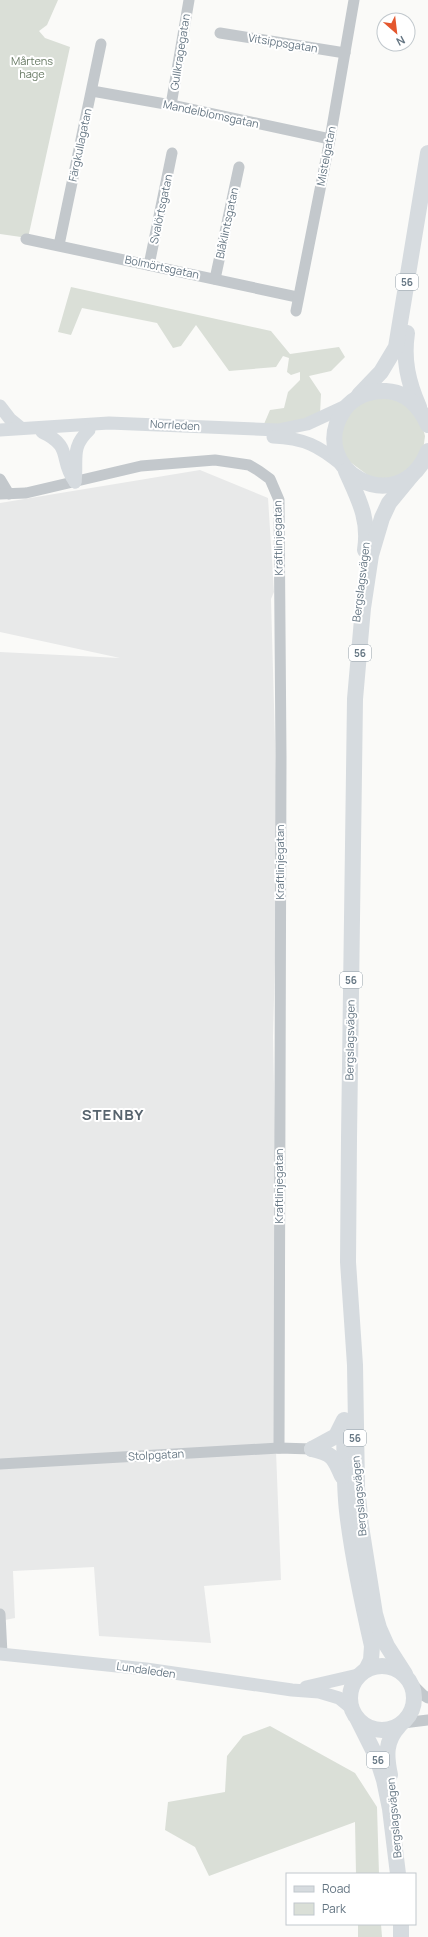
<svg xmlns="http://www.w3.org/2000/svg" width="428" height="1937" font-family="Manrope,sans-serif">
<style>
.built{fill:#e8e9e9}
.green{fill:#dadfd7}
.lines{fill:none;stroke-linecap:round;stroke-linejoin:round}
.minor{stroke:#c3c8cc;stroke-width:11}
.major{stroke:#d6dbdf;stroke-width:13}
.highway{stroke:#d6dbdf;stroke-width:16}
.labels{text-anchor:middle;stroke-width:4;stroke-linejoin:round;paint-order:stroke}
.shield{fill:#fff;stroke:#939fa8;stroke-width:1}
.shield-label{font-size:10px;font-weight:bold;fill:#657683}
.street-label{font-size:11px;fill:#657683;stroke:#fff}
.park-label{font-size:11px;fill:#687a64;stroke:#fff}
.district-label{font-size:15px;font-weight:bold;letter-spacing:1px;fill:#57646e;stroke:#fff}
</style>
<rect width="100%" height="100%" fill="#fafaf8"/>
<polygon class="built" points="200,470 268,498 274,592 271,599 278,848 273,1037 276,1182 276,1451 281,1580 204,1586 211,1643 99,1636 94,1567 13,1571 15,1618 0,1621 0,652 120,658 0,632 0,503"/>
<g class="green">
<polygon points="0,0 58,0 47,25 39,31 45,38 70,47 28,238 0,234"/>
<polygon points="71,287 271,331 290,354 339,347 345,357 331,371 309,376 321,394 320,414 296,424 264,424 270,410 284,408 288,392 300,380 300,372 291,375 287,372 289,358 283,356 276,367 229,371 196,325 181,346 173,348 157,323 82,308 71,335 58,332"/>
<path d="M371,397L400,400L421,421L425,436L423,451L406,475L377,482L342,456C338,417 339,419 371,397Z"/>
<polygon points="270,1726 355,1773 377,1807 379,1874 356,1874 355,1822 209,1876 195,1847 165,1830 168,1802 225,1792 227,1756 243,1736"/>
<polygon points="358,1924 381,1924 382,1937 358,1937"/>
</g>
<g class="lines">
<g class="minor">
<polyline points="220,33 345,53"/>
<polyline points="92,91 171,105 330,139"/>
<polyline points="171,105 189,0"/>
<polyline points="26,239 297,297"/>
<polyline points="59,245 101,44"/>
<polyline points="149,265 172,153"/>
<polyline points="215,279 239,167"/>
<polyline points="296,311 330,139 354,0"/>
<polyline points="0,479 9,494"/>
<polyline points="0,494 26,493 141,466 215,460 249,465 259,471 270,479 279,500 281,756 279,1448"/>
<polyline points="0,1464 279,1448 312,1449"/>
<polyline points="0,1614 2,1654"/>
<polyline points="409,1681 423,1695 428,1698"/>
<polyline points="403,1723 428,1720"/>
</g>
<g class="major">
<polyline points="0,406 10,419 21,428"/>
<polyline points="0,430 109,423 278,430 307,424 346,406"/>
<path d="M42,432C74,447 58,459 75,482"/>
<path d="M273,437C304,438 319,446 342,465"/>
<path d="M75,482C78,459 70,448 89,430"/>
<polyline points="0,1654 146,1669 292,1690 319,1692 339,1698 350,1707"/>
<polyline points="306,1687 358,1675"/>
</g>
<g class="highway">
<path d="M407,333C403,360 408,382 419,407"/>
<polyline points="359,395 381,372 396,347 428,153"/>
<path d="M428,425C420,407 407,392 386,391C370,390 353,397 344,410C304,469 399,523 428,451"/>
<path d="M346,471C358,498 370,519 365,550"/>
<path d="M344,1435C345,1460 344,1485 347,1511C352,1556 362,1602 372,1646L371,1660L366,1670"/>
<path d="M312,1449C333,1454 334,1457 342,1476"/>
<polyline points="312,1449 336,1436 344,1420"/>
<circle cx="382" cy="1698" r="32"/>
<polyline points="405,1674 387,1646 379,1628 375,1614 361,1526 357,1487 355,1365 348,1262 349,1139 355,699 363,608 371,555 382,518 389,503 412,475"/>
<polyline points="358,1720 377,1758 384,1780 390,1809 398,1874"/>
<path d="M390,1775C386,1756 385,1741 399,1726"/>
<polyline points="401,1924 401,1937"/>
</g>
</g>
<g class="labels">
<g class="shield">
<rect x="396" y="274" width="22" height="16" rx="3"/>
<rect x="349" y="645" width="22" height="16" rx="3"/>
<rect x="340" y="972" width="22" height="16" rx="3"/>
<rect x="344" y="1430" width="22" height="16" rx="3"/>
<rect x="367" y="1752" width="22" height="16" rx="3"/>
</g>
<g class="shield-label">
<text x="407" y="286">56</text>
<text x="360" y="657">56</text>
<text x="351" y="984">56</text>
<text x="355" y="1442">56</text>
<text x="378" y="1764">56</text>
</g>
<g class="street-label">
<text transform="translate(283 43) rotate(9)" y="4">Vitsippsgatan</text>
<text transform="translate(180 52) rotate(-81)" y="4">Gullkragegatan</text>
<text transform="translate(211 114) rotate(12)" y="4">Mandelblomsgatan</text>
<text transform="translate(80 145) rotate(-78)" y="4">Färgkullagatan</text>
<text transform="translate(326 156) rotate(-79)" y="4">Mistelgatan</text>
<text transform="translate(161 209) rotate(-78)" y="4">Svalörtsgatan</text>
<text transform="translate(227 223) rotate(-78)" y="4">Blåklintsgatan</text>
<text transform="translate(162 267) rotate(12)" y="4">Bolmörtsgatan</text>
<text transform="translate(175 425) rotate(3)" y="4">Norrleden</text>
<text transform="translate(278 538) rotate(-91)" y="4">Kraftlinjegatan</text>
<text transform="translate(361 582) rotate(-83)" y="4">Bergslagsvägen</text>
<text transform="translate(280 862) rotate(-90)" y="4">Kraftlinjegatan</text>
<text transform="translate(350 1040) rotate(-89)" y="4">Bergslagsvägen</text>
<text transform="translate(279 1186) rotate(-90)" y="4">Kraftlinjegatan</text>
<text transform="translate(156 1455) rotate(-3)" y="4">Stolpgatan</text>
<text transform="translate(359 1496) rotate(-95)" y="4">Bergslagsvägen</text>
<text transform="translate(146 1670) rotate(8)" y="4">Lundaleden</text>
<text transform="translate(394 1818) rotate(-95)" y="4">Bergslagsvägen</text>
</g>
<g class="park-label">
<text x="32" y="65">Mårtens<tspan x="32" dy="13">hage</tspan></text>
</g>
<g class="district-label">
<text x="113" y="1120">STENBY</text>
</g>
</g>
<rect x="286" y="1873" width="130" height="52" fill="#ffffff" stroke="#c1c8cd"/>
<rect x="294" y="1886" width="20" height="6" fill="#d6dbdf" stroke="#c1c8cd"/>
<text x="322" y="1893" font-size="12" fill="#657683">Road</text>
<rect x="294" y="1903" width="20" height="12" fill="#dadfd7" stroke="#c1c8cd"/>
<text x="322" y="1913" font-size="12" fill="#657683">Park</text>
<g transform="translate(396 32) rotate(152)"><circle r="19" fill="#ffffff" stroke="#c1c8cd"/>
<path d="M0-3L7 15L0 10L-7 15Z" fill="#e4572e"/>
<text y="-6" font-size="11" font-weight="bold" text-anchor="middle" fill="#657683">N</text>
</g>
</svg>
